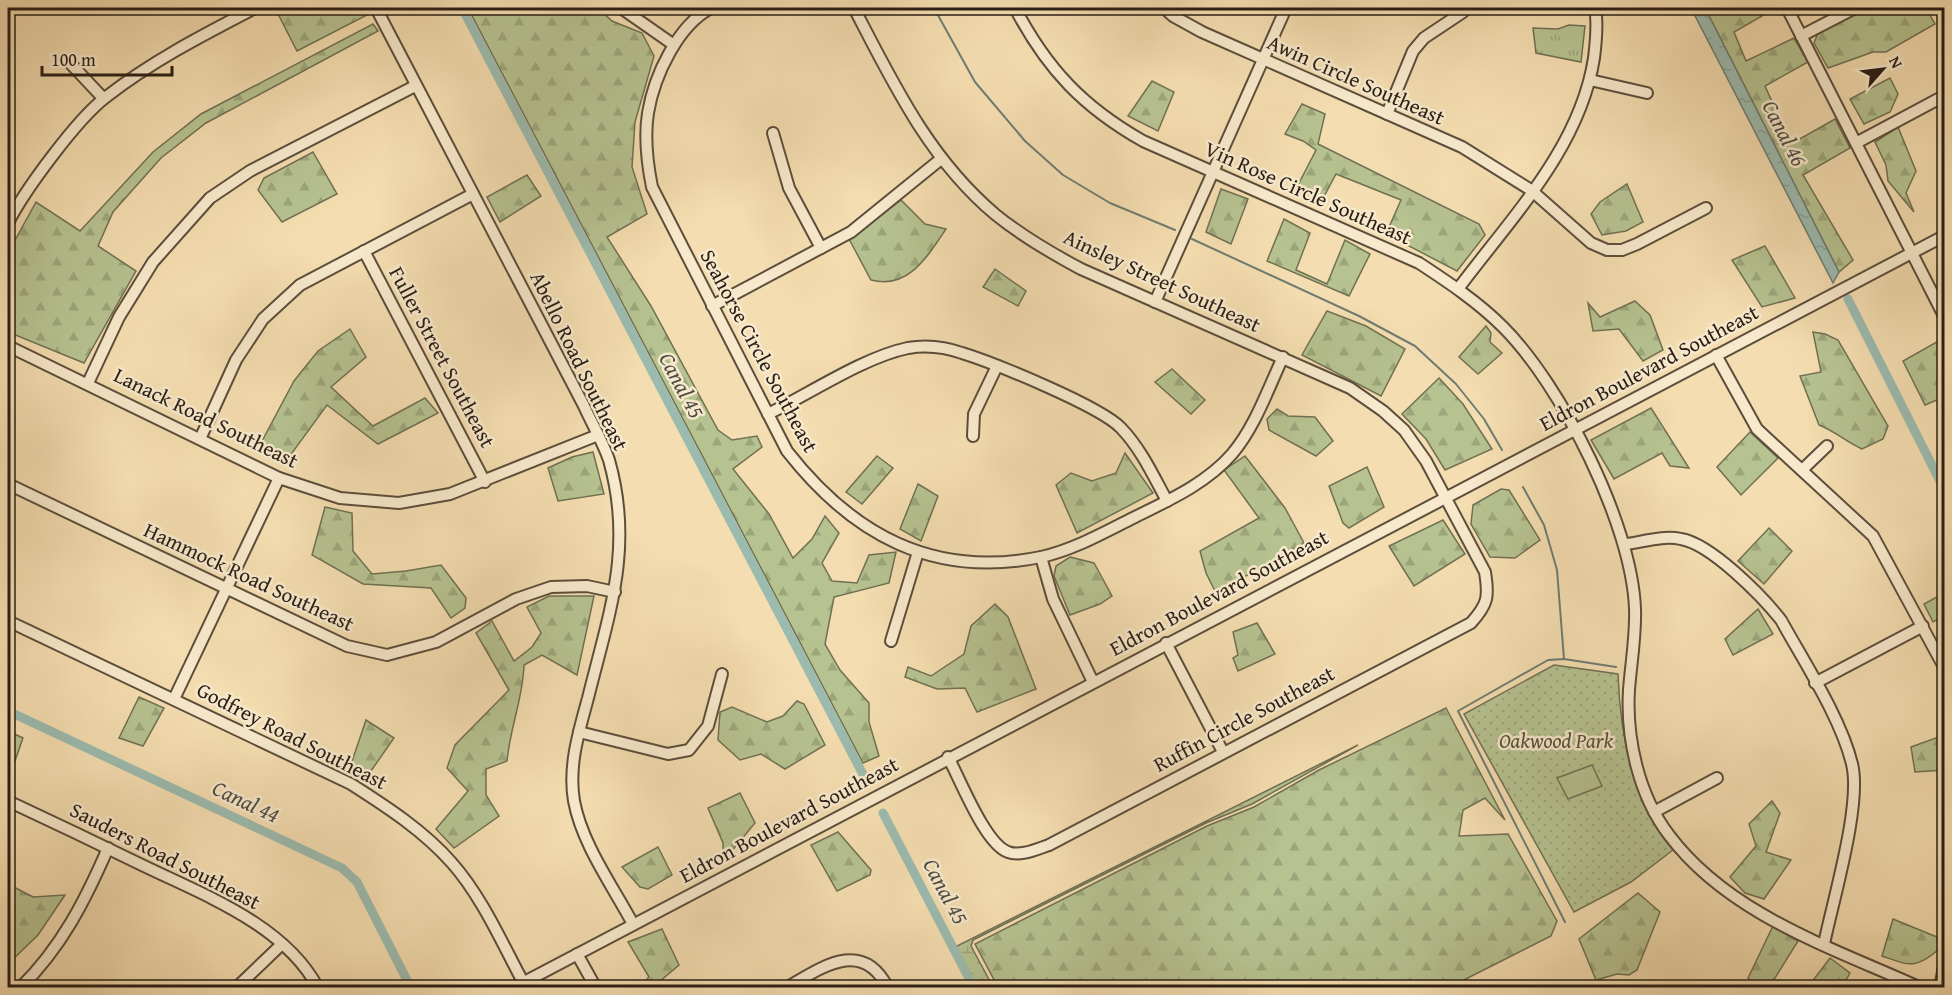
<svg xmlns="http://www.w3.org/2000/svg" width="1952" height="995" font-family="'Gentium Book Plus',serif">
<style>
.grass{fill:url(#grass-tufts);stroke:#707053;stroke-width:1.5}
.forest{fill:url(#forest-firs);stroke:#707053;stroke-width:1.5}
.wetland{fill:url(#wetland-marsh);stroke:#707053;stroke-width:1.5}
.park{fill:url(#park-dots);stroke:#707053;stroke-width:1.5}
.pitch{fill:#b6c290;stroke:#707053;stroke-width:1.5}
.water{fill:url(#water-ripples);stroke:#6e7c72;stroke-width:1.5}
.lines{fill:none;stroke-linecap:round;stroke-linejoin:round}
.stream{stroke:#6e7c72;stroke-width:2}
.canal{stroke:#9cbbaf;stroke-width:9}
.minor-casing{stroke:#5c4e3c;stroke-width:14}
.minor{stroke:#f8e9cc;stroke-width:10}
.labels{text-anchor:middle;stroke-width:5;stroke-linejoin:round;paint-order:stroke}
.street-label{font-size:21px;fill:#291e16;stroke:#f8e9cc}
.park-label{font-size:21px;font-style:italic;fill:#534f3b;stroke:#f8e9cc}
.water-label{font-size:22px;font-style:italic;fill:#4c4d44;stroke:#f8e9cc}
</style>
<defs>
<pattern id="grass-tufts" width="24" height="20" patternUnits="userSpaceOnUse" patternTransform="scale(1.5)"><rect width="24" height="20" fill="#b6c290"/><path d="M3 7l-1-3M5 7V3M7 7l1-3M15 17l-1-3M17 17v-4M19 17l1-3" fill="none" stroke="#9ca67b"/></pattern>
<pattern id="forest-firs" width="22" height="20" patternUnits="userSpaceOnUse" patternTransform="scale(1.5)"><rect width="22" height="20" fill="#b6c290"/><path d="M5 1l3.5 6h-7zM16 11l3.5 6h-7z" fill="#9ca67b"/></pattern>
<pattern id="wetland-marsh" width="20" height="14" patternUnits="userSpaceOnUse" patternTransform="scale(1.5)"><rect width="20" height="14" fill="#b6c290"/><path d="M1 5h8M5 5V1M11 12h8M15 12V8" fill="none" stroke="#9ca67b"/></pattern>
<pattern id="park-dots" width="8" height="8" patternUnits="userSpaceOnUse" patternTransform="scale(1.5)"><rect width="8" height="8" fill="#b6c290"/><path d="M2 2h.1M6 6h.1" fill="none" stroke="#9ca67b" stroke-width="1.8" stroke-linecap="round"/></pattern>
<pattern id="water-ripples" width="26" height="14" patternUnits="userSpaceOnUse" patternTransform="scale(1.5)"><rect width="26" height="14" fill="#9cbbaf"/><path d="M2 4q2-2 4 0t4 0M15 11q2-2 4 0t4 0" fill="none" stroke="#86a096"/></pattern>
</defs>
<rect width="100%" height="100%" fill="#f4ddb0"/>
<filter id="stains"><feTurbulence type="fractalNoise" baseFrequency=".00333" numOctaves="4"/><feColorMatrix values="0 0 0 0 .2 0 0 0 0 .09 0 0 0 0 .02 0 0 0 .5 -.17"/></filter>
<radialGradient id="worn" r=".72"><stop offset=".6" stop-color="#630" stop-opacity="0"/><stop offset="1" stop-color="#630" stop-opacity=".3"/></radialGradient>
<polygon class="grass" points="1569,25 1585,26 1581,62 1536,53 1533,28 1558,29"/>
<g class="forest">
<polygon points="275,8 366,8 369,14 297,51"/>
<polygon points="468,8 598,8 612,21 642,33 654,56 635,122 632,167 647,214 607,237 651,306 718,430 732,440 757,436 762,447 733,469 769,514 793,558 812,539 825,516 839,533 822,563 832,581 857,583 869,555 896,552 889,583 834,597 825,644 840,670 869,703 869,722 879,756 863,763"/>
<polygon points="1705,8 1776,8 1734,32 1746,61 1794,38 1808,62 1765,86 1791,144 1835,119 1850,148 1803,175 1853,260 1839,272"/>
<polygon points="1866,8 1926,8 1935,24 1886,52 1873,52 1828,68 1814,43 1818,33"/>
<polygon points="373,24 378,31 206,123 161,158 113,212 98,246 136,271 84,363 8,332 8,253 36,202 80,231 153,152 201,114"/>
<polygon points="1890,78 1898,94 1890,112 1864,124 1850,99"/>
<polygon points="1152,81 1174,92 1158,131 1128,116"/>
<polygon points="1302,104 1325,114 1318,144 1479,224 1485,235 1457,271 1386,234 1401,200 1336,174 1319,206 1294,193 1316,150 1303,141 1285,134"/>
<polygon points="1898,127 1916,171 1906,193 1914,212 1888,181 1886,165 1875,142"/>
<polygon points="313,152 337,194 282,222 258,190 264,178"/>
<polygon points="527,175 541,196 500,222 487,197"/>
<polygon points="1627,184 1643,222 1626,231 1602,235 1591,214 1600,202"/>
<polygon points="1221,189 1248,199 1231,244 1206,232"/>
<path d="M901,200L925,224L946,229C928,256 908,290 871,280L849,239Z"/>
<polygon points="1284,219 1310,233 1296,270 1327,284 1345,240 1370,254 1349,296 1267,261"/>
<polygon points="1765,246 1795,298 1762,307 1732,260"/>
<polygon points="995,269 1026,291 1018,306 983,287"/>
<polygon points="1635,301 1650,315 1663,350 1643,361 1619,329 1593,331 1588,303 1600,317"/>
<polygon points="1327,311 1366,326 1405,349 1381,396 1302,355"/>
<polygon points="1486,326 1491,333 1490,342 1502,353 1478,374 1459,357"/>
<polygon points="350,329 366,357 331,387 373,426 425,398 438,413 378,444 327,405 284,464 261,443 294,381 318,351"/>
<path d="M1813,332L1825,334L1838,340L1888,426L1883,439L1862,449C1846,442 1835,431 1819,425L1800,376L1821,372Z"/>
<polygon points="1942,339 1944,397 1925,405 1903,361"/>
<polygon points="1172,369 1205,400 1191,414 1155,382"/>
<polygon points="1439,378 1463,404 1492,449 1445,470 1426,439 1402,414"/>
<polygon points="1651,408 1689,468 1670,466 1662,453 1614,479 1591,440"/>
<polygon points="1277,409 1288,416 1315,417 1333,441 1316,456 1269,430 1267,419"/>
<polygon points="1750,432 1778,458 1741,495 1717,467"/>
<polygon points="593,452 604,494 558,501 548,468 572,457"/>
<polygon points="1125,453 1153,493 1077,533 1056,485 1071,473 1092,481 1116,473"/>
<polygon points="877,456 893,468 862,504 846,492"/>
<polygon points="1245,456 1285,508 1304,543 1216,593 1206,573 1200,551 1259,518 1224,470"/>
<polygon points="1367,467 1384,507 1349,528 1343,523 1329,486"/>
<polygon points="918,484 938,496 921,541 900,529"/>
<polygon points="1501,489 1509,490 1540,540 1515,558 1490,557 1471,524 1473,505"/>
<polygon points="325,507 352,513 353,551 372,574 406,571 441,565 466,598 465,608 451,618 431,588 363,584 312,555"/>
<polygon points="1443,520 1465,554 1414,586 1389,546"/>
<polygon points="1769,528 1792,551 1764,584 1738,561"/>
<polygon points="1070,557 1094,563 1112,596 1100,604 1070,615 1054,576 1056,566"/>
<polygon points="1944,593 1944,616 1933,622 1924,604"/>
<path d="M549,596H594L577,675L542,655L524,665C523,698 510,728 507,761L486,769V795L499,816L454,848L436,829L468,791L447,768L455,745L509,690L476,633L492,621L514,661L532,647L541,633L527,607Z"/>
<polygon points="995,604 1008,617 1036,689 977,712 965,688 937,689 905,677 908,667 931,676 964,654 971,626"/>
<polygon points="1758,609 1773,634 1733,655 1725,639"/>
<polygon points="1257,623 1275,654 1238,671 1233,658 1238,655 1233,632"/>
<polygon points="139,697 164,708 143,746 119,738"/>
<polygon points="797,701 804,704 825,745 785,769 761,754 740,760 718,740 720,712 732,707 767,722 783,716"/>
<polygon points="1446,708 1505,820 1485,798 1463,810 1459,836 1508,834 1557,921 1551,936 1450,987 998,987 975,944 1207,826 1254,807 1319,770"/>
<polygon points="366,720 394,738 366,778 349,770"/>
<polygon points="8,731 23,738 8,781"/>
<polygon points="1944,735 1944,770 1915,772 1911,747"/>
<polygon points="740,793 755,823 731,852 723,850 723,843 708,808"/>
<polygon points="1772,801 1780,813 1766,852 1791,860 1764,899 1745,893 1730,877 1756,846 1749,824"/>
<polygon points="838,832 871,870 870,875 837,891 811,845"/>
<polygon points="658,847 672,875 648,889 640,887 622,867"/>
<polygon points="8,884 33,897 65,895 38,935 8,964"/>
<polygon points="1638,893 1660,912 1637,970 1629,975 1617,974 1596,980 1579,939"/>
<path d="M1893,919L1937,937L1938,950C1915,970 1908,965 1882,956Z"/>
<polygon points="1773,926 1798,941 1770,986 1775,987 1756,987 1748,978"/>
<polygon points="662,929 679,965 653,987 639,987 649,977 628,942"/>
<polygon points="1830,958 1850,973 1842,987 1808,987"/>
</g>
<polygon class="wetland" points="1358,745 1252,804 1206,823 973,940 971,946 993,987 975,987 955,947"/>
<path class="park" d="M1554,665L1618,674C1620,735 1633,802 1673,850L1631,882L1574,912L1464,714Z"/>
<polygon class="pitch" points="1592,765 1602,786 1568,799 1557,778"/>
<polygon class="water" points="1691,8 1705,8 1839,272 1833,283"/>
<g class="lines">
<g class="stream">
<polyline points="934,8 975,82 1025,141 1063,175 1110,203 1175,230"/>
<polyline points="1192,239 1359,316 1415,346 1456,384 1484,419 1502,450"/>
<polyline points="1523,487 1544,525 1557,570 1564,659"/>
<polyline points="1565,922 1458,711 1548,660 1564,659 1616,667"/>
</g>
<g class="canal">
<polyline points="462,8 867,782"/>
<polyline points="1848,299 1944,489"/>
<polyline points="8,711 342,868 357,882 411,988"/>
<polyline points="883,813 974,988"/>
</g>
<defs>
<g id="minor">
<path d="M376,8L584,406C592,424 603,442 609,460C634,548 609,613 588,698C579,731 568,766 574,801C582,844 612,885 633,924"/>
<polyline points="621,8 674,45"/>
<path d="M711,8C678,25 654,76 648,113C644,138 647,162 652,187L787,451C852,534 932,579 1041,557C1073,550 1103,533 1133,518C1167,501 1206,484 1232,454C1255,427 1268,389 1283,357"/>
<path d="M854,8C893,83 929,159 996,215C1022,236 1051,253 1081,269L1350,388L1383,411L1404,430L1426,461L1485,572C1489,597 1488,604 1471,623L1049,845C1037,849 1020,857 1008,852C985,844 960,779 948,757"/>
<path d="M1015,8C1047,69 1083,107 1143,141L1419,263C1448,282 1478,302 1503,327C1562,386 1632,525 1635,609C1636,636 1631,663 1629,690C1626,739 1639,796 1669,835C1729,915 1833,948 1921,988"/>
<polyline points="1164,8 1173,16 1202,32 1462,147 1531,190 1591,243 1607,250 1622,250 1637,244 1706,208"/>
<polyline points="1787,8 1944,316"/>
<polyline points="1801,36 1855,8"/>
<polyline points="71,64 103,98"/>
<polyline points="1590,80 1647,93"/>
<polyline points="1387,114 1413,51 1424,38 1463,12"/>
<polyline points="773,133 789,188 821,248"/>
<polyline points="1856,143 1944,96"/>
<path d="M8,223C24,191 77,119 106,97C152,61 203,35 255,8"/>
<polyline points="364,251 485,482"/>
<path d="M1458,289C1511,218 1580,148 1594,58C1596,42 1598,23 1595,8"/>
<polyline points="1155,302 1286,8"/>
<polyline points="712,306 851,232 941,159"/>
<polyline points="8,346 279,478 340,498 399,503 450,494 598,435"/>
<polyline points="1716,355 1757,429 1873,536 1944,667"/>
<polyline points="88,383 119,317 153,262 210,198 250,171 415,86"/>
<path d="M768,414C809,394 864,357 908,348C925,345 945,347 962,353C994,363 1100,406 1121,428C1141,449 1153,475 1167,501"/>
<polyline points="973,436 974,414 997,366"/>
<polyline points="200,439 236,360 263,319 300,285 473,194"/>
<polyline points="1802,470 1827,446"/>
<polyline points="8,484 347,646 387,655 436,642 516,599 551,587 587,586 615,592"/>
<path d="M1626,544C1643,542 1663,535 1681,539C1711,544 1762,596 1781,620C1804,662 1841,718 1852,764C1862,804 1833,900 1824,944"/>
<polyline points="1041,557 1053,599 1093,682"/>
<path d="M8,621L351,784C387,807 424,831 452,863C482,897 502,943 523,982"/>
<polyline points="891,641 918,552"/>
<polyline points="1166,643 1223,752"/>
<polyline points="1815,683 1923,626"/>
<polyline points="174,699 279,478"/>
<polyline points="579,732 668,754 689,750 708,726 722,674"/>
<path d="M8,801C53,822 99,844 144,866C204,895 285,925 318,988"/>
<polyline points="1654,812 1717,778"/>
<polyline points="577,954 596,988"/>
<path d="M20,988C61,948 85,901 108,848"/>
<polyline points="236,988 282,944"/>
<polyline points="513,988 1944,236"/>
<path d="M786,988C821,968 862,937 888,988"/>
<polyline points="1940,988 1944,966"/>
</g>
</defs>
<use href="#minor" class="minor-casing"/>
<use href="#minor" class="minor"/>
</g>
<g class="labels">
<g class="street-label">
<text transform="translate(1356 80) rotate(24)" y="7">Awin Circle Southeast</text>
<text transform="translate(1308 193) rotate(24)" y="7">Vin Rose Circle Southeast</text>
<text transform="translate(1162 281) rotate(25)" y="7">Ainsley Street Southeast</text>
<text transform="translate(759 351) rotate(62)" y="7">Seahorse Circle Southeast</text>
<text transform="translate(442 357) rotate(62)" y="7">Fuller Street Southeast</text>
<text transform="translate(579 361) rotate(64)" y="7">Abello Road Southeast</text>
<text transform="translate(1649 368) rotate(-28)" y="7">Eldron Boulevard Southeast</text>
<text transform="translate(206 418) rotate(26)" y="7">Lanack Road Southeast</text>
<text transform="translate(249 577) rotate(25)" y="7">Hammock Road Southeast</text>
<text transform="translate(1219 593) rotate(-28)" y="7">Eldron Boulevard Southeast</text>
<text transform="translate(1244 719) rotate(-28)" y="7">Ruffin Circle Southeast</text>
<text transform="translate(292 736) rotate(27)" y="7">Godfrey Road Southeast</text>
<text transform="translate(789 820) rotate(-28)" y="7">Eldron Boulevard Southeast</text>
<text transform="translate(165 856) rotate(27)" y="7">Sauders Road Southeast</text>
</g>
<g class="park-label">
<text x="1556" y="748">Oakwood Park</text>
</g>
<g class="water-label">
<text transform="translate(1785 133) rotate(63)" y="8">Canal 46</text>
<text transform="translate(682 385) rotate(62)" y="8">Canal 45</text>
<text transform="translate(246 801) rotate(25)" y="8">Canal 44</text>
<text transform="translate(946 891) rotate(62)" y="8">Canal 45</text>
</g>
</g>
<rect width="1952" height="995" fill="none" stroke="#f4ddb0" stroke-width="30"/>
<rect x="9" y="9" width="1934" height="977" fill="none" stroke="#291e16" stroke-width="3"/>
<rect x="15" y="15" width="1922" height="965" fill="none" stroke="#291e16" stroke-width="1.5"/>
<g transform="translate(1883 69) rotate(62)" stroke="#f8e9cc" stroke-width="4.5" paint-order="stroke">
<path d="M0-4.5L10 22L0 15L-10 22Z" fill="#291e16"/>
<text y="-9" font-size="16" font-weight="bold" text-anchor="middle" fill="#291e16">N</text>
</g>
<path d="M42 66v9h130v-9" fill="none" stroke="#291e16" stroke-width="3"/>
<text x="51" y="66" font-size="18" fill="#291e16" stroke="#f8e9cc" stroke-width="4.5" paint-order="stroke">100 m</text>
<rect width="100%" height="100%" filter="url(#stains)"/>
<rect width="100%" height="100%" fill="url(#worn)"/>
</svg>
